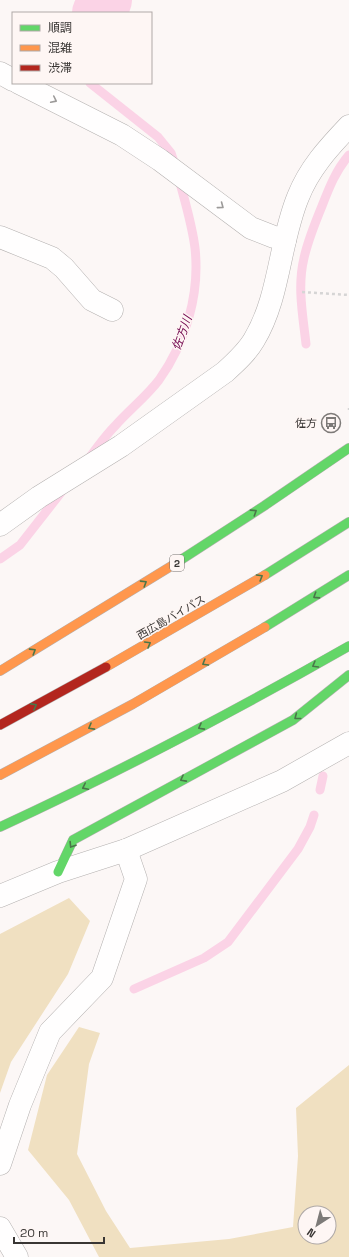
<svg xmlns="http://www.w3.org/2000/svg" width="349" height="1257" font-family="'Space Grotesk','Noto Sans JP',sans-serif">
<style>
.green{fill:#f0e0c1;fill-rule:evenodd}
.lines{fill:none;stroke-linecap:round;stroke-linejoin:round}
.stream{stroke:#fbd3e6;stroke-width:9}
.river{stroke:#fbd3e6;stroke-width:54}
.street-casing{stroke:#b4b1b0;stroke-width:23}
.fast-casing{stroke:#b4b1b0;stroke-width:10}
.slow-casing{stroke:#b4b1b0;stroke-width:10}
.jam-casing{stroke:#b4b1b0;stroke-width:10}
.path{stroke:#d6d5d5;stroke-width:2.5;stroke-dasharray:3 3;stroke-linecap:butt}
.street{stroke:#fffefe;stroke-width:22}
.fast{stroke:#63d668;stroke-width:9}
.slow{stroke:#ff974d;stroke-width:9}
.jam{stroke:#b3261e;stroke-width:9}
.oneway{stroke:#9c9a99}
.oneway2{stroke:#4a7649}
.labels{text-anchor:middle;stroke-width:3;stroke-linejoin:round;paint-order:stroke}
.shield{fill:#fef6f4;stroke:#74706e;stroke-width:1}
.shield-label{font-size:10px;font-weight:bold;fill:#393634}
.poi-label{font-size:11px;fill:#393634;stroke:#fef6f4;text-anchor:end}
.street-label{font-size:11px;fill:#393634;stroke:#fef6f4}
.water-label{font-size:12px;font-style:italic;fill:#750b51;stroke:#fef6f4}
</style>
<rect width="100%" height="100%" fill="#fcf7f6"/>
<g class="green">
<polygon points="69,898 90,921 68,974 11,1062 0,1093 0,934"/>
<path d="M79,1027L100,1033L89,1064L77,1154L106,1211L130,1248L229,1239L293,1227L298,1156L296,1108L349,1065V1257H99L69,1200L28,1150L47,1075ZM305,1213H329V1237H305Z"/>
</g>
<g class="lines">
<g class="stream">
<polyline points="90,83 158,137 171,153 175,165"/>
<path d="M306,344C303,316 297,287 304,258C308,240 315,223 322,206C329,188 336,170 349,155"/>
<path d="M90,457C98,446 106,435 115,426C129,410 146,397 159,380C186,342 200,294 195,248C192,224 185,202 179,179"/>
<polyline points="0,559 20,545 63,490"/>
<polyline points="320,790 323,776"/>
<polyline points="134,989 204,958 228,942 298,849 310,827 314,815"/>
</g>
<polyline class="river" points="99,13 105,0"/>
<defs>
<g id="street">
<polyline points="0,73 13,80"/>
<polyline points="19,83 122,135 160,160 251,228 274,237 285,240"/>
<polyline points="0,237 52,258 64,268 92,300 112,310"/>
<path d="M0,525L39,497L121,446L225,372C236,362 247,352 254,340C280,297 279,243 298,197C309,169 328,148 349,126"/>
<polyline points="0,896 58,872 126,850 282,781 349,743"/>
<polyline points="0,1164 20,1105 50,1032 102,978 136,879 126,850"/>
<polyline points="0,1228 17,1257"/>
</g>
<g id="fast">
<polyline points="173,565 264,506 349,448"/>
<polyline points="265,575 349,522"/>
<polyline points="265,627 349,575"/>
<path d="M0,827C119,772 235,711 349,646"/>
<polyline points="58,872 73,840 293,720 349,675"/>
</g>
<g id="slow">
<polyline points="106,667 265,575"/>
<polyline points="0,671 173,565"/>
<polyline points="0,775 133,704 265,627"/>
</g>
<polyline id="jam" points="0,725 106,667"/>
</defs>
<use href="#street" class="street-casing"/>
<use href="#fast" class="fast-casing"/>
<use href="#slow" class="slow-casing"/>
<use href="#jam" class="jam-casing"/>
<g class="path">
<polyline points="302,292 349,295"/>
<polyline points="349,408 349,410"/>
</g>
<use href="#street" class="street"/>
<use href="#fast" class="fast"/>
<use href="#slow" class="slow"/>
<use href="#jam" class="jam"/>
</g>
<defs><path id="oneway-chevron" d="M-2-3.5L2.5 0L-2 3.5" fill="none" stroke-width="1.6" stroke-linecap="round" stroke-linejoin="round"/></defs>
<g class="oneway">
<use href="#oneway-chevron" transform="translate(54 100) rotate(26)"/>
<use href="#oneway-chevron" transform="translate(221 206) rotate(37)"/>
</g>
<g class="oneway2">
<use href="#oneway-chevron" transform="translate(254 512) rotate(-33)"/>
<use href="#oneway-chevron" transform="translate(260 577) rotate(-31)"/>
<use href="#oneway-chevron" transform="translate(144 583) rotate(-32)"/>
<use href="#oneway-chevron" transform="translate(316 596) rotate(147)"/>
<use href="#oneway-chevron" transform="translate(148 644) rotate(-30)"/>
<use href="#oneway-chevron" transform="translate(33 651) rotate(-32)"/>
<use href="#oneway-chevron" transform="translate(205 663) rotate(149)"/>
<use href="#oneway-chevron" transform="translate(315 665) rotate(150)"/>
<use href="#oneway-chevron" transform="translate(34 706) rotate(-28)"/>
<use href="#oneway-chevron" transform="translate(297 717) rotate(142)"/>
<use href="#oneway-chevron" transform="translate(91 727) rotate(151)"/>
<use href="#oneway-chevron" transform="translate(201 727) rotate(152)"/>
<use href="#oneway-chevron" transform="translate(183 779) rotate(152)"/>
<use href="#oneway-chevron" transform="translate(85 787) rotate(154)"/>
<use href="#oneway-chevron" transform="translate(72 845) rotate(122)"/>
</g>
<defs>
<symbol id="bus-ring" viewBox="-11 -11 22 22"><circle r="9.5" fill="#fef6f4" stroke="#7d7a78" stroke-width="1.5"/><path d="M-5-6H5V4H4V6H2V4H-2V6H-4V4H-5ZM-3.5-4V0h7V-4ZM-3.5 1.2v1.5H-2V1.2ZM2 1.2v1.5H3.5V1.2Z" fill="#7d7a78"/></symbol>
</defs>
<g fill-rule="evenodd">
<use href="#bus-ring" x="320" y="412" width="22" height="22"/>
</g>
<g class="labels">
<rect class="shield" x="170" y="555" width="14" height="16" rx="3"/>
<g class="shield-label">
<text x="177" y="567">2</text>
</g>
<g class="poi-label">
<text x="317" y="427">佐方</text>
</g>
<g class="street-label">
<text transform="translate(171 617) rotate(-30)" y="4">西広島バイパス</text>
</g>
<g class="water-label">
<text transform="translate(182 333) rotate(-70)" y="4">佐方川</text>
</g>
</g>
<rect x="12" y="12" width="140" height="72" fill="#fef6f4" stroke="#afa9a7"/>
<rect x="20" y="25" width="20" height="6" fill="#63d668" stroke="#afa9a7"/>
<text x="48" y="32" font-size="12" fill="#393634">順調</text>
<rect x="20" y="45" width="20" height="6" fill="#ff974d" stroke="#afa9a7"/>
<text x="48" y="52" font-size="12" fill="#393634">混雑</text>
<rect x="20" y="65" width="20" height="6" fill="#b3261e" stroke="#afa9a7"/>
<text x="48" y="72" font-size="12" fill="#393634">渋滞</text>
<g transform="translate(317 1225) rotate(216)"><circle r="19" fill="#fef6f4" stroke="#afa9a7"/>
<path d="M0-3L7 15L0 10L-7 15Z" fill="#7d7a78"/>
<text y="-6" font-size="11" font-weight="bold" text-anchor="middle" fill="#393634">N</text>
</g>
<path d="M14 1237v6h90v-6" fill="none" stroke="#393634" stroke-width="2"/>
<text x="20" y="1237" font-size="12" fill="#393634" stroke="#fef6f4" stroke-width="3" paint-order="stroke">20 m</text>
</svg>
